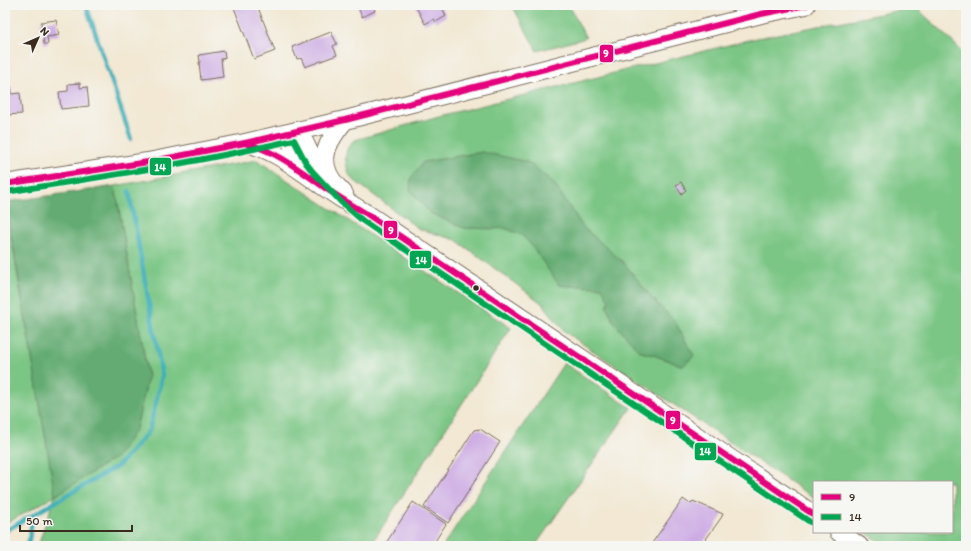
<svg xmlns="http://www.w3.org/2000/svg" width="971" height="551" font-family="Itim,sans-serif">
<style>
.green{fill:#7bc685;stroke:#5b7852}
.forest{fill:#64ab72;stroke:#506a48}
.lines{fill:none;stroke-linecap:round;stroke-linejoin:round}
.stream{stroke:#3eafb8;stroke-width:4.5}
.building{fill:#cdace4}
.minor-casing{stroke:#7b6c5d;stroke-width:20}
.minor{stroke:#fff;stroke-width:18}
.bus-1-casing{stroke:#f6f6f2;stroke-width:9}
.bus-2-casing{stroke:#f6f6f2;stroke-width:9}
.bus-1{stroke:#e5007d;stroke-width:6}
.bus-2{stroke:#00a651;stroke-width:6}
.bus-dot{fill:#3b2a1e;stroke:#f6f6f2;stroke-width:1.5}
.line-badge{stroke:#f6f6f2;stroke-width:1.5}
.badge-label{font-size:11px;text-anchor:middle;font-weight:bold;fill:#fff}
</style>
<rect width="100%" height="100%" fill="#f6f6f2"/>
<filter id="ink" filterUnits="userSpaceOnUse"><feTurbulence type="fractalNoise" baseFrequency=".025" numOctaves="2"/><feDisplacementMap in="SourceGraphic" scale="8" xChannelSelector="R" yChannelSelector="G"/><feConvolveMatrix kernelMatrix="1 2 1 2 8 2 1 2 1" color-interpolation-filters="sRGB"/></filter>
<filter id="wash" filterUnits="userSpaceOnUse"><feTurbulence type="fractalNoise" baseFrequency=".012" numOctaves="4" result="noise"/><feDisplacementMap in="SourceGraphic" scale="16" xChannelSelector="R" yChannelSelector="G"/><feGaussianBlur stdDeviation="0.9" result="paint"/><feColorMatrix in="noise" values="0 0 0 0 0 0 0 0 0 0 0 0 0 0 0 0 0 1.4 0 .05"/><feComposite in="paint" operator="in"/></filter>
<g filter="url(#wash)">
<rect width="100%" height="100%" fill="#f2e8d3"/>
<g class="green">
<polygon points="512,5 569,5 586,38 537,51"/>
<path d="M916,7L966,55V546H886L865,532H952V482H814V498L565,332L543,304L456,240L419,229L351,178C345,167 342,147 355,140L439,116L757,38Z"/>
<polygon points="257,160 511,328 370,546 38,546 55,496 5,524 5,202 56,496 136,429 148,377 115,186"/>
<polygon points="564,363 631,408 535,546 443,546"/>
</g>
<g class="forest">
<polygon points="482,152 528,162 553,182 583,227 624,263 651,297 674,320 694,356 683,366 653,355 641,352 615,324 607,307 609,301 602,287 567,286 559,285 531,245 522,235 504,228 494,229 464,228 430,213 410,190 411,178 423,162"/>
<polygon points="115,186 148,377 136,429 118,456 55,496 6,202"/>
</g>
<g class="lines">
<g class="stream">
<polyline points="86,5 131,139"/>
<polyline points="5,531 118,466 149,431 162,376 129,191"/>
<polyline points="28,546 33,515"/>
</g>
</g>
<g id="blocks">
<g class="building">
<polygon points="233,5 257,5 275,51 254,59"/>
<polygon points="357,5 373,5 375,11 362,17"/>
<polygon points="415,5 441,5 446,16 436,22 434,19 425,24"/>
<polygon points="56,20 59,35 47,37 48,44 44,44 41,22"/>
<polygon points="331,32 337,44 333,46 337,55 305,67 301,58 297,59 292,47"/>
<polygon points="224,51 225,58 221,59 223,77 201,80 199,62 200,62 199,55"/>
<polygon points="80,83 80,88 87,87 89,106 61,109 59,92 68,91 68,84"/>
<polygon points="11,87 12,94 20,93 22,114 5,115 5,88"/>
<polygon points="681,182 686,190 681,194 676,185"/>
<polygon points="480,429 500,442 448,523 424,507 474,430"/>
<polygon points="683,499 690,504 693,501 723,514 721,518 701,546 650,546"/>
<polygon points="413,502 446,524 432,546 390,546 386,543"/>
</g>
</g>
</g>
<g filter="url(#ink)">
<use href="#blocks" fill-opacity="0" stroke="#7b6c5d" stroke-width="1"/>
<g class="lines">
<defs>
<g id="minor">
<path d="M297,131C304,139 307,149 312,158C316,166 323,172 329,177"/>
<path d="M297,131C287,146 296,158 305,171"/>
<path d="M246,143C277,150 300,171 326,188C339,197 353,206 367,214L814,515"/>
<polyline points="5,184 148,162 245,143 345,120 761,14 806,5"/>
<path d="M344,194C341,190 336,186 333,182C316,159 329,139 345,120"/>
<polyline points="839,532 859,546"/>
</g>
</defs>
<use href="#minor" class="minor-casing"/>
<use href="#minor" class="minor"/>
<defs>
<g id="bus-1">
<path d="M245,143C278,152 298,169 325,188C339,197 353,206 367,214L814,515"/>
<polyline points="5,184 148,162 245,143 345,120 761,14 806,5"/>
</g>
<path id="bus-2" d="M6,192C103,177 199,162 294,140L306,163L313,172L341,202L363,221L810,522"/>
</defs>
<use href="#bus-1" class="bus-1-casing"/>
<use href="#bus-2" class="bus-2-casing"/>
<use href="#bus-1" class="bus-1"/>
<use href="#bus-2" class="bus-2"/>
</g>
</g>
<circle class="bus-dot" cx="476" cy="288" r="3.5"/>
<g class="line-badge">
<rect x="599" y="44" width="15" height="19" rx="4" fill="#e5007d"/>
<rect x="149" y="157" width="23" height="19" rx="4" fill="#00a651"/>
<rect x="383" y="220" width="15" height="19" rx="4" fill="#e5007d"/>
<rect x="409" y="250" width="23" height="19" rx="4" fill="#00a651"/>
<rect x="665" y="410" width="16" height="20" rx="4" fill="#e5007d"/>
<rect x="694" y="442" width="23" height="19" rx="4" fill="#00a651"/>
</g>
<g class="badge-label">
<text x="606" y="57">9</text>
<text x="160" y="171">14</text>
<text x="391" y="234">9</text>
<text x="421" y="264">14</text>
<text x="673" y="424">9</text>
<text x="705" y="455">14</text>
</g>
<rect width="971" height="551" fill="none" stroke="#f6f6f2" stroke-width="20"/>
<rect x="813" y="481" width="140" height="52" fill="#f6f6f2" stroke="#aba49d"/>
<rect x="821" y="494" width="20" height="6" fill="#e5007d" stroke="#aba49d"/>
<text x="849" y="501" font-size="12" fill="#3b2a1e">9</text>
<rect x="821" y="514" width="20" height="6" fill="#00a651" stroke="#aba49d"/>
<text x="849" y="521" font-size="12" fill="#3b2a1e">14</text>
<g transform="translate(38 38) rotate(45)" stroke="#f6f6f2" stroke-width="3" paint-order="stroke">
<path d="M0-3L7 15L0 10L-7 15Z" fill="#3b2a1e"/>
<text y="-6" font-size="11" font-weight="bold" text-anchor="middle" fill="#3b2a1e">N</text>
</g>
<path d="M20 525v6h112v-6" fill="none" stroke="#3b2a1e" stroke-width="2"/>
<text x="26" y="525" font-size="12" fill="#3b2a1e" stroke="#f6f6f2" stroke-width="3" paint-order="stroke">50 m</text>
</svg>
